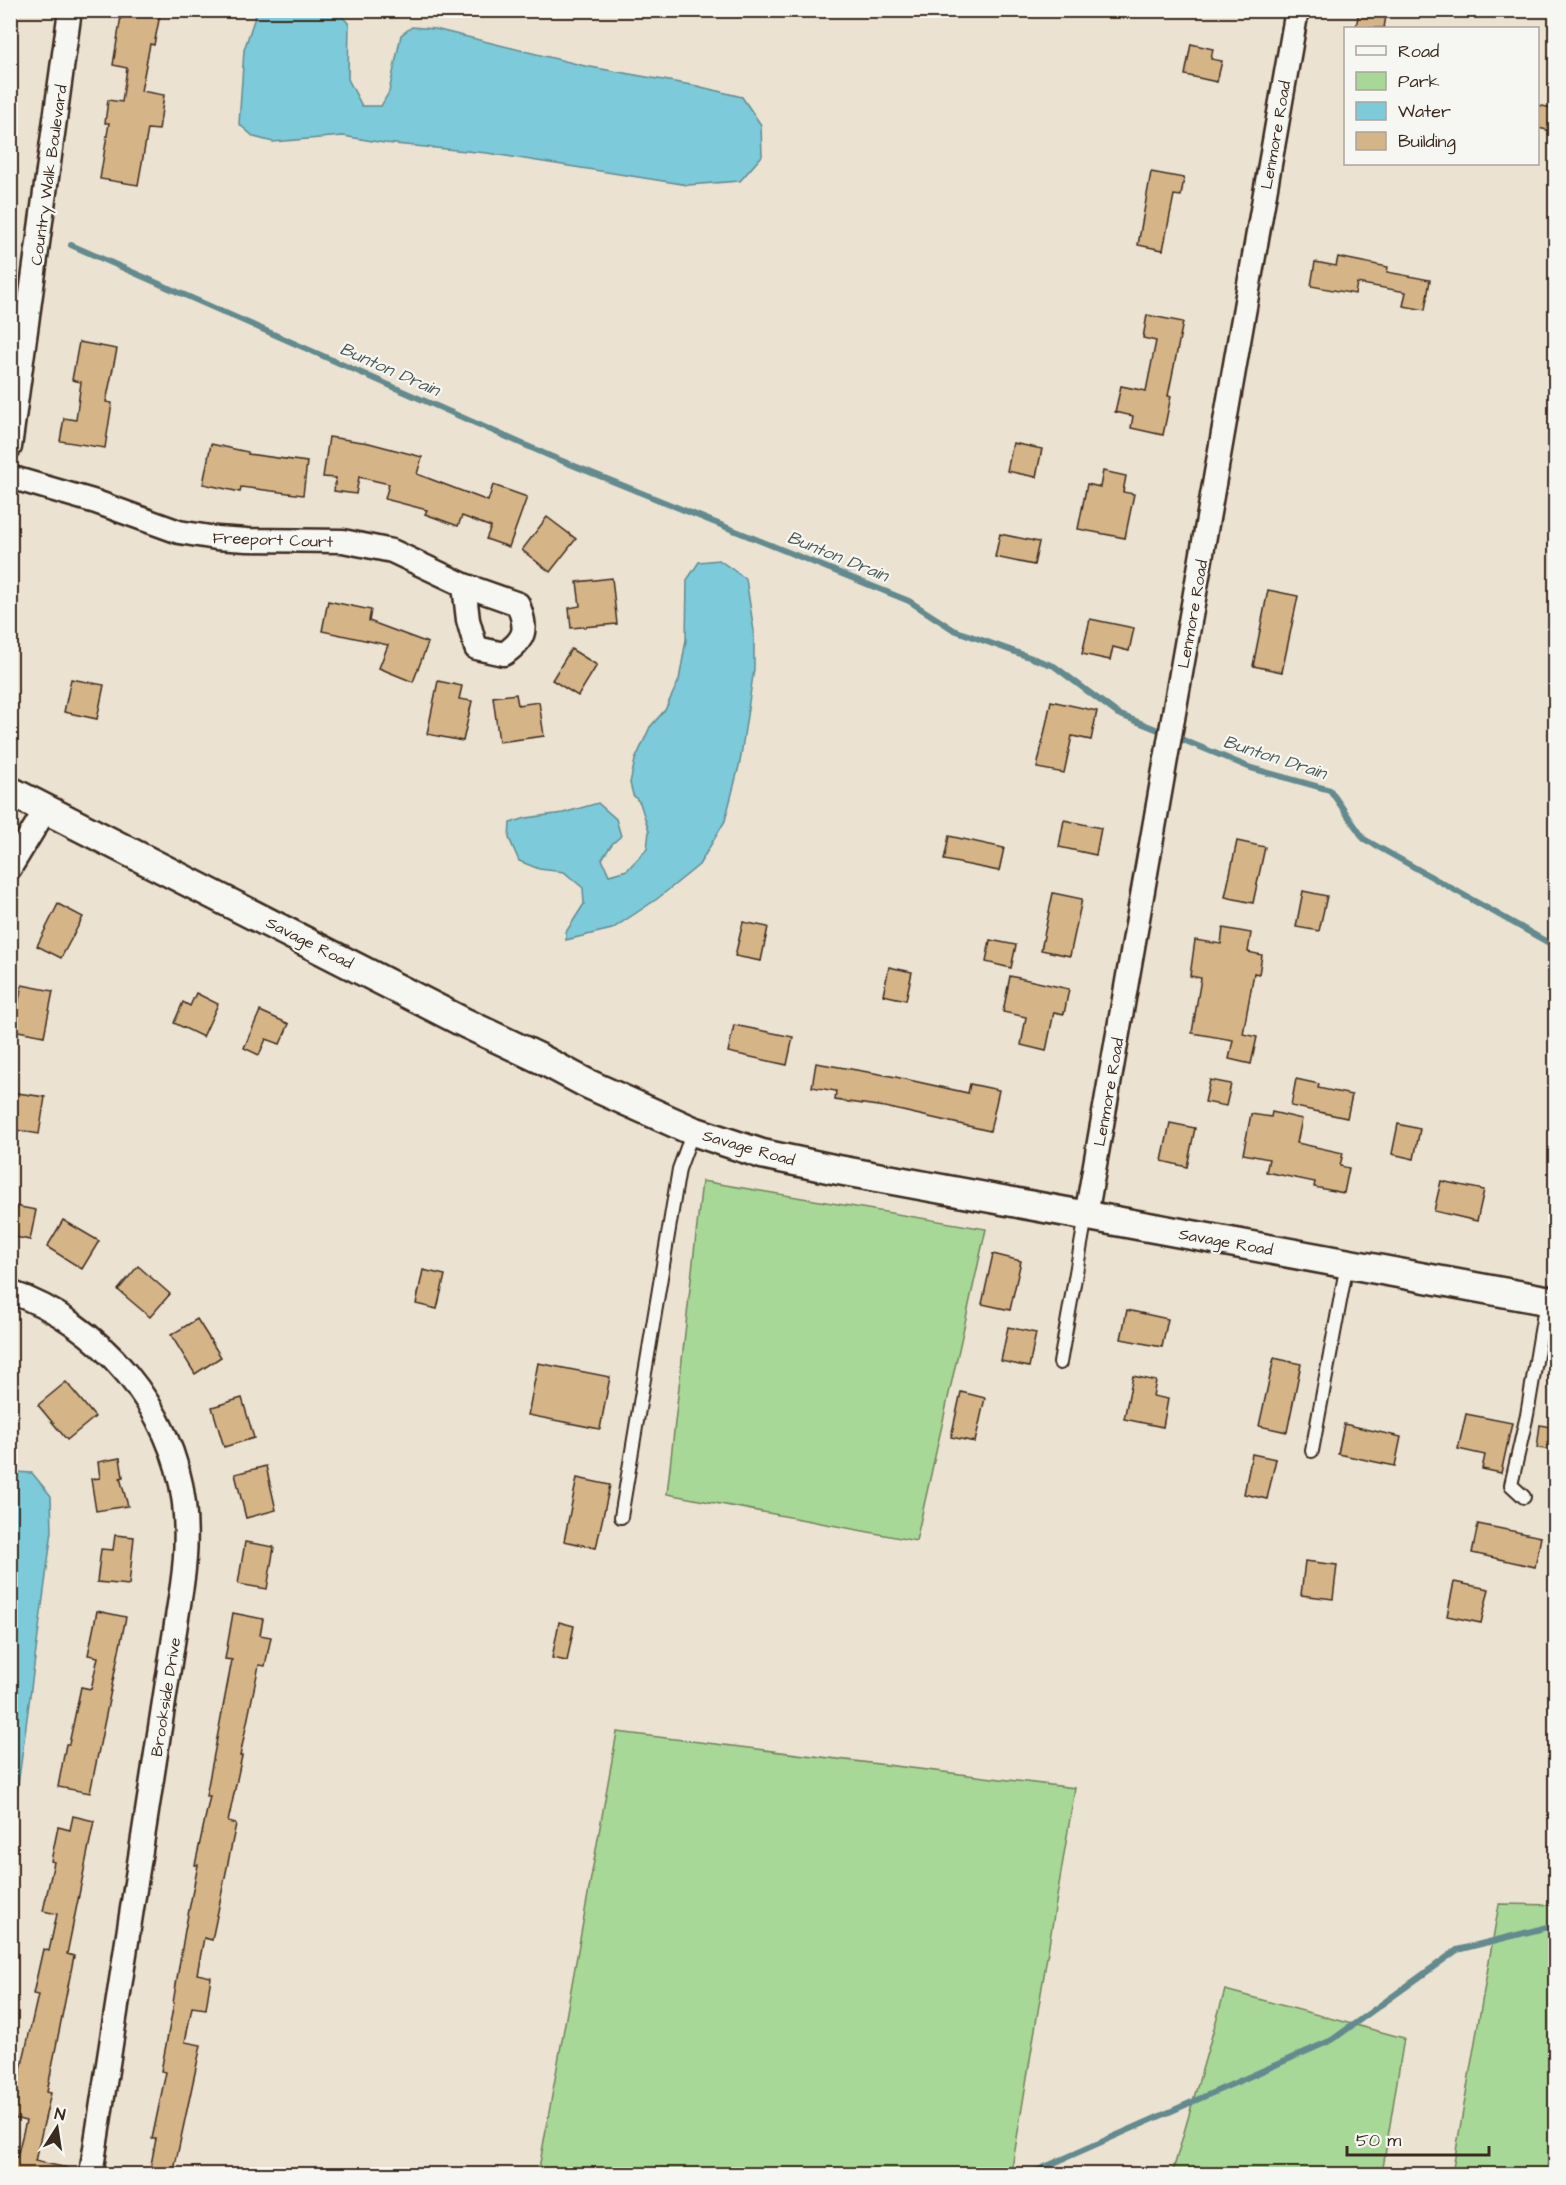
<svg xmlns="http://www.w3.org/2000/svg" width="1566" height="2185" font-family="'Architects Daughter',sans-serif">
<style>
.green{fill:#a7d898;stroke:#71815b;stroke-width:1.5}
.water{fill:#7ccada;stroke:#628a8f;stroke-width:1.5}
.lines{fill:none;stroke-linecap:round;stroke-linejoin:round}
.stream{stroke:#628a8f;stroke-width:6}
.building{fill:#d5b488;stroke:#3b2a1e;stroke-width:1.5}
.service-casing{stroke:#3b2a1e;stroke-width:16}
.minor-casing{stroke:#3b2a1e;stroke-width:27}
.tertiary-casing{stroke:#3b2a1e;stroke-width:33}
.service{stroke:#f6f6f2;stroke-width:12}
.minor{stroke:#f6f6f2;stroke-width:22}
.tertiary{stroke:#f6f6f2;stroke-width:28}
.labels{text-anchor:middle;stroke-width:4.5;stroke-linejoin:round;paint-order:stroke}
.street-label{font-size:16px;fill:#3b2a1e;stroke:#f6f6f2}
.water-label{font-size:18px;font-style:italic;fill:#4e5a56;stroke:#f6f6f2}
</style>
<rect width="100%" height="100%" fill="#ece2d2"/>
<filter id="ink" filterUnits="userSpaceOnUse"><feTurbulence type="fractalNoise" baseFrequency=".0167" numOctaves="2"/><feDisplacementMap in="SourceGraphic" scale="12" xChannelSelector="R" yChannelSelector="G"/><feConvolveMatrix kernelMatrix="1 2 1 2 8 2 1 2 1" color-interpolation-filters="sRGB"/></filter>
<g filter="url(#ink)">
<g class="green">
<polygon points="702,1181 986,1229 916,1541 667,1494"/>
<polygon points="617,1732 1075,1788 1011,2174 538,2174"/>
<polygon points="1499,1904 1555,1905 1555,2174 1452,2174"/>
<polygon points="1225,1990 1404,2038 1382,2174 1172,2174"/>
</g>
<g class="water">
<polygon points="257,11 337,11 349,24 348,79 362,106 381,106 389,92 401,35 412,27 435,29 585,66 697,86 742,97 761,125 762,156 740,181 688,185 487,153 384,143 343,136 273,142 254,137 239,124 244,50"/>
<polygon points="719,560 746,579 754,631 754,669 740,762 725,821 699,865 657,899 612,929 566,940 566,932 584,904 583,888 564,872 539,869 519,861 509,838 510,823 526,818 563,813 598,803 616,819 621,836 612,844 602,859 609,875 627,870 647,849 649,831 640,803 633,795 630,783 635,760 650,727 665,710 679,680 686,640 687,580 699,562"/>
<polygon points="15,1472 32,1473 51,1496 52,1531 11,1838 10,1473"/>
</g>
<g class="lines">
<g class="stream">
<polyline points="10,222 12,223"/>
<polyline points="71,245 550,456 909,601 954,630 1054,666 1118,714 1166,733"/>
<polyline points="1176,737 1251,768 1330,790 1364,839 1556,947"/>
<polyline points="1029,2174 1332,2040 1457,1950 1556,1925"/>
</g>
</g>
<g class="building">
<polygon points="122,10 161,10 154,45 150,44 141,91 164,95 159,130 148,129 138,185 100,179 109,123 105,123 108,100 122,102 127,68 113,65"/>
<polygon points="1359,10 1387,10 1384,28 1356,28"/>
<polygon points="1191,44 1213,49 1211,59 1222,61 1217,82 1185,75"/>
<polygon points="1538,105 1556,109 1556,132 1538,128"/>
<polygon points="1151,172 1184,178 1181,196 1174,195 1163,250 1138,245"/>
<polygon points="1338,257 1388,267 1387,272 1430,280 1425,310 1403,306 1406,292 1357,283 1355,294 1311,286 1315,262 1336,266"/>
<polygon points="1147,315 1183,322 1168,396 1171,396 1163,435 1131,428 1133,416 1115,412 1121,386 1146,391 1156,341 1143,338"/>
<polygon points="79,342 117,349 106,402 112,403 105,448 60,441 64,418 76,420 81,382 72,380"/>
<polygon points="329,437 369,443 422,457 417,474 488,501 493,485 527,497 509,547 486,539 491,527 462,516 458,526 425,514 427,510 385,499 389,484 359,477 356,494 334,491 336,478 323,477"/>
<polygon points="1013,443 1042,449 1036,477 1007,471"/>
<polygon points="211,444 248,452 248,454 307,462 303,495 241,487 240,492 203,484"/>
<polygon points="1103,471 1126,476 1123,492 1134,494 1125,538 1078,529 1087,484 1100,487"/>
<polygon points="547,517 576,539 550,572 522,550"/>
<polygon points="1000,534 1039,542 1034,565 995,557"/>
<polygon points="612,578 617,624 571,628 569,608 580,606 577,582"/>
<polygon points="1268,590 1298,596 1282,672 1253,666"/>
<polygon points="328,601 371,610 369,621 428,643 413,682 379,668 388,645 322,631"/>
<polygon points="1090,619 1134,628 1129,651 1113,647 1110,660 1082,654"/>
<polygon points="571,649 597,665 578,696 552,680"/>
<polygon points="71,679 104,685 97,719 64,712"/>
<polygon points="438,681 462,686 459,699 472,701 463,741 427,734"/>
<polygon points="516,694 518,705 539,702 544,736 499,742 493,697"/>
<polygon points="1051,701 1097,711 1091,740 1072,736 1064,773 1037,768"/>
<polygon points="1064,820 1101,828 1096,855 1059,847"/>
<polygon points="949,836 1004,848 999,871 944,860"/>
<polygon points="1237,841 1265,847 1253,903 1225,897"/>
<polygon points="1303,891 1327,896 1319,931 1296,927"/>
<polygon points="1053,893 1082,899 1070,956 1041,950"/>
<polygon points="58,904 83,917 61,958 37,946"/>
<polygon points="743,922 768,927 761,961 735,956"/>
<polygon points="1223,928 1251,933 1248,952 1262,955 1259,974 1254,973 1243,1034 1257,1037 1251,1064 1229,1059 1233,1040 1192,1033 1201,978 1190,976 1195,940 1221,944"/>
<polygon points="990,940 1016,945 1011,968 986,962"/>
<polygon points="889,967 912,972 906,1000 883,995"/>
<polygon points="1010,976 1069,989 1064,1014 1054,1012 1046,1051 1021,1045 1026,1017 1003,1012"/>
<polygon points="22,985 53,991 44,1036 13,1030"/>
<polygon points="196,993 218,1004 203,1037 174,1023 183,1002 190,1006"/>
<polygon points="260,1011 289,1024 280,1044 266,1039 259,1055 244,1048"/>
<polygon points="734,1025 793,1037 787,1065 728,1052"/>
<polygon points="816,1063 891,1076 968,1093 970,1084 999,1090 990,1131 885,1107 835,1100 836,1091 812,1087"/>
<polygon points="1296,1079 1319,1084 1318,1088 1352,1095 1347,1118 1291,1106"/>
<polygon points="1210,1080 1231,1084 1226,1106 1205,1102"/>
<polygon points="10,1092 45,1097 39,1134 10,1129"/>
<polygon points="1272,1112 1302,1119 1297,1143 1343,1153 1340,1166 1349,1168 1344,1193 1314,1187 1315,1182 1266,1172 1269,1159 1243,1154 1251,1114 1271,1117"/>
<polygon points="1170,1123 1195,1128 1187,1167 1162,1161"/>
<polygon points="1398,1124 1420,1129 1414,1159 1392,1154"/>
<polygon points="1441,1181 1484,1190 1477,1221 1434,1211"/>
<polygon points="10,1205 36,1210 30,1240 10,1236"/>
<polygon points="63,1220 99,1241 82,1269 47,1247"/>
<polygon points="993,1254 1021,1261 1010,1310 982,1304"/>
<polygon points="138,1266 170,1294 150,1317 118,1290"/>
<polygon points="423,1270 445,1275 437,1309 416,1304"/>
<polygon points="1127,1310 1168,1319 1162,1347 1121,1339"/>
<polygon points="197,1319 221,1357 195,1374 171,1335"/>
<polygon points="1008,1327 1036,1333 1029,1367 1001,1361"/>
<polygon points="1274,1358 1301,1364 1287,1432 1259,1426"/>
<polygon points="538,1363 610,1377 600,1429 528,1415"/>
<polygon points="1133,1376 1156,1381 1153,1396 1168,1399 1163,1427 1124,1419"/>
<polygon points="66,1382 95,1417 67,1440 38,1405"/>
<polygon points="961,1392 985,1398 975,1442 951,1437"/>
<polygon points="242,1398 254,1438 224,1447 212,1407"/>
<polygon points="1466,1414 1512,1423 1501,1473 1482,1469 1485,1455 1458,1449"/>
<polygon points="1344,1424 1401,1437 1395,1466 1338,1454"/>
<polygon points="1540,1425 1556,1428 1556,1450 1537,1448"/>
<polygon points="1252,1454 1276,1459 1267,1499 1244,1494"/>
<polygon points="120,1458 123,1477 120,1478 128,1506 96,1511 91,1479 100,1478 98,1462"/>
<polygon points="266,1466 276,1510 246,1518 235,1474"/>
<polygon points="577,1478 610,1485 596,1548 564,1541"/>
<polygon points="1478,1524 1541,1537 1535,1567 1472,1553"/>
<polygon points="115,1535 134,1537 129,1585 97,1582 101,1549 113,1550"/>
<polygon points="245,1542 274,1547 267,1589 238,1584"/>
<polygon points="1305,1561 1337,1565 1333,1599 1301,1595"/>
<polygon points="1454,1582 1489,1589 1481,1623 1447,1616"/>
<polygon points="97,1611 126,1617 90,1793 58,1787 66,1744 69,1744 81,1687 91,1689 98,1657 88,1655"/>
<polygon points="233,1613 263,1619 260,1635 271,1637 265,1666 259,1665 240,1756 242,1756 228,1822 236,1824 212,1940 204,1938 197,1974 211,1977 206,2009 192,2007 185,2042 201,2045 173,2175 149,2175 156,2139 152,2139 166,2072 161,2071 174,2003 173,2003 185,1930 198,1865 195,1865 210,1796 206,1796 232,1660 225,1659"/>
<polygon points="559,1622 574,1626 567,1661 552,1658"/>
<polygon points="73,1816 94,1821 67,1954 74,1956 47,2092 51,2093 35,2161 68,2168 67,2175 10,2175 10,2156 17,2157 26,2121 10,2117 38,1995 33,1994 43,1949 49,1951 57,1914 43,1911 54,1862 51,1861 58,1827 70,1830"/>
</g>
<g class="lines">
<defs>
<g id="service">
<polyline points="1060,1363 1086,1216"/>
<polyline points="1312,1451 1347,1264"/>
<polyline points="1524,1497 1511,1485 1527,1415 1546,1301"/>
<polyline points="621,1517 679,1169 693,1131"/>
</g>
<g id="minor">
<polyline points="10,447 70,10"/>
<path d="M10,477L96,502L179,532L216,538L247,540L343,541L392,551L464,585L518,604C527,629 527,638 504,654L476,648L468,620L464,585"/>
<polyline points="10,868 46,809"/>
<polyline points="1086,1216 1297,10"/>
<path d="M10,1292C100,1322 173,1409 184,1503C187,1531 186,1558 182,1585L91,2174"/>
</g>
<polyline id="tertiary" points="10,791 465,1023 539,1058 586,1083 693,1131 762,1154 833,1169 1556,1302"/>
</defs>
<use href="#service" class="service-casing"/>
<use href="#minor" class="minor-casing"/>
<use href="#tertiary" class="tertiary-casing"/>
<use href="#service" class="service"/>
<use href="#minor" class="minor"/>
<use href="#tertiary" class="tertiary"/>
</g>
</g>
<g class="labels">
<g class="street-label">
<text transform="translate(1275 135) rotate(-80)" y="6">Lenmore Road</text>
<text transform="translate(48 175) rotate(-82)" y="6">Country Walk Boulevard</text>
<text transform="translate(273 539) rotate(2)" y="6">Freeport Court</text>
<text transform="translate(1192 614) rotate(-80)" y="6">Lenmore Road</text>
<text transform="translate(310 942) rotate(27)" y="6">Savage Road</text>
<text transform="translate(1108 1092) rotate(-80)" y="6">Lenmore Road</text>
<text transform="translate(749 1147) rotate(16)" y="6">Savage Road</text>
<text transform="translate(1226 1241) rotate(10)" y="6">Savage Road</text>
<text transform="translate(165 1697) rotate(-81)" y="6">Brookside Drive</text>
</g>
<g class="water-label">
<text transform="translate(390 369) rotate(24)" y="6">Bunton Drain</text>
<text transform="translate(838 556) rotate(22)" y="6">Bunton Drain</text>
<text transform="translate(1275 757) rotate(18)" y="6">Bunton Drain</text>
</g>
</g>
<rect width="1566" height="2185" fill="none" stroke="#f6f6f2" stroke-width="36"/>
<rect x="18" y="18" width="1530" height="2149" fill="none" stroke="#3b2a1e" stroke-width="2" filter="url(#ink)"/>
<rect x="1344" y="27" width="195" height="138" fill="#f6f6f2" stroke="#aba49d" stroke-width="1.5"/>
<rect x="1356" y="46" width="30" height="9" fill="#f6f6f2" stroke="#aba49d" stroke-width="1.5"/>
<text x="1398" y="57" font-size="18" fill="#3b2a1e">Road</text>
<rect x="1356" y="72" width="30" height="18" fill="#a7d898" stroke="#aba49d" stroke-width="1.5"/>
<text x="1398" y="87" font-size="18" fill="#3b2a1e">Park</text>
<rect x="1356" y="102" width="30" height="18" fill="#7ccada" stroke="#aba49d" stroke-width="1.5"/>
<text x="1398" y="117" font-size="18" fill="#3b2a1e">Water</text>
<rect x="1356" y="132" width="30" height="18" fill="#d5b488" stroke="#aba49d" stroke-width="1.5"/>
<text x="1398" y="147" font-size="18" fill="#3b2a1e">Building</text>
<g transform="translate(57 2128) rotate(12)" stroke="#f6f6f2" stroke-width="4.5" paint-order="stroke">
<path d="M0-4.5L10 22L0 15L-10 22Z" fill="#3b2a1e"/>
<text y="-9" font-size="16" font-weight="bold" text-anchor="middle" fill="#3b2a1e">N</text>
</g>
<path d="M1347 2146v9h142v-9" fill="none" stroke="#3b2a1e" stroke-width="3"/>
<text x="1356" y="2146" font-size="18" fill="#3b2a1e" stroke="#f6f6f2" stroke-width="4.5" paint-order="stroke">50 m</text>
</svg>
